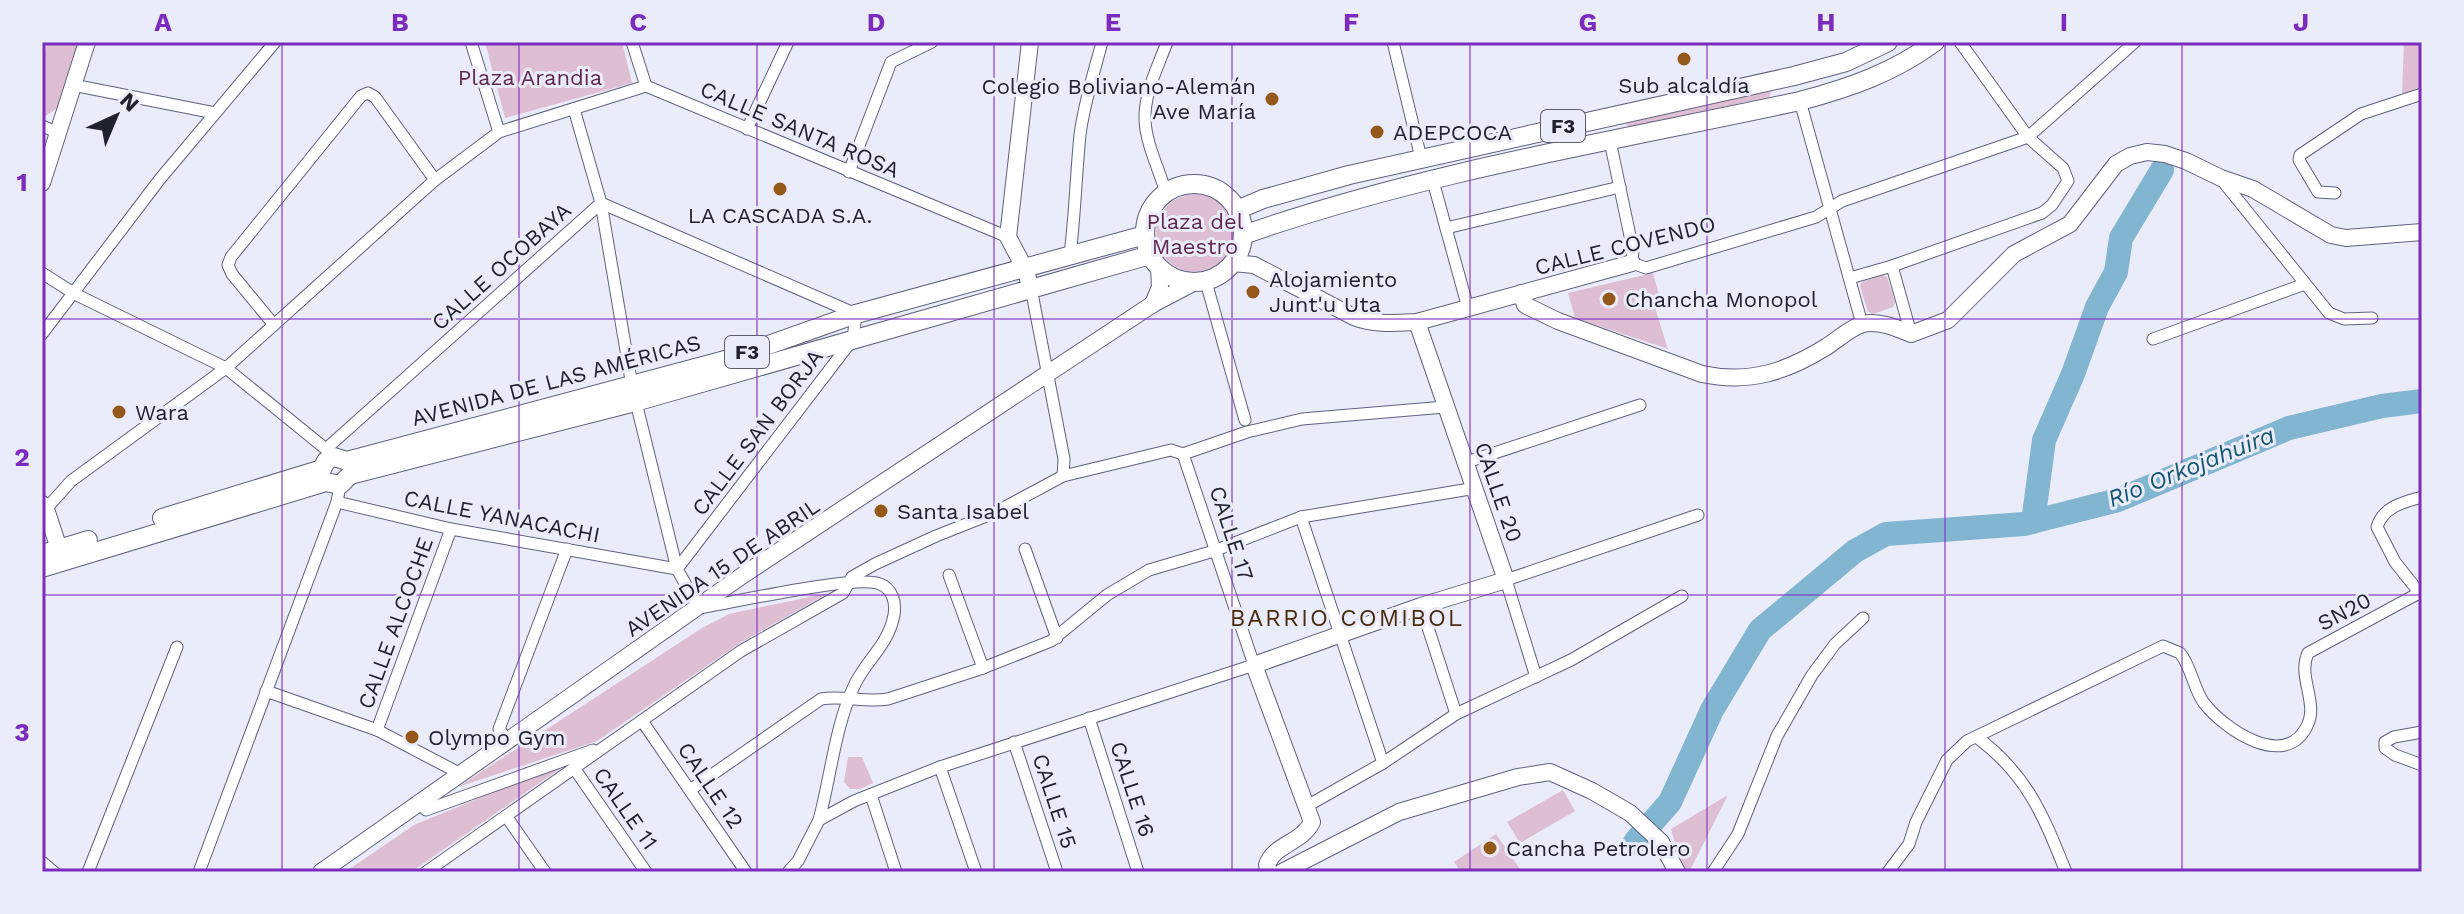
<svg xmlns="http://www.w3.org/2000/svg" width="2464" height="914" font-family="'Work Sans',sans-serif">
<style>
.green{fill:#debed2}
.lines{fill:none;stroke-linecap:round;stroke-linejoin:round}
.river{stroke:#81b5d0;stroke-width:24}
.street-casing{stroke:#61607f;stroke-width:13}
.secondary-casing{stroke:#61607f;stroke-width:18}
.primary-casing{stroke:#61607f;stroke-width:20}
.street{stroke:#fff;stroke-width:11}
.secondary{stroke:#fff;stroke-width:16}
.primary{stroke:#fff;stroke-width:18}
.grid{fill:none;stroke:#7b2cbf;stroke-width:2;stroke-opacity:0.55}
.poi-dot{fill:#945819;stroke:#ebecfa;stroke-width:3}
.labels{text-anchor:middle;stroke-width:6;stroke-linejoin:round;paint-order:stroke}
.shield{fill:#ebecfa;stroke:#5e5f6c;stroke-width:2}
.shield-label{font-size:20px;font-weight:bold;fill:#22222f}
.park-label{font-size:22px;fill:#602850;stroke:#ebecfa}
.poi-label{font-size:22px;fill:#22222f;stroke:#ebecfa;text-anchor:start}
.street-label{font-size:22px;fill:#22222f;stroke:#ebecfa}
.water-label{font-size:24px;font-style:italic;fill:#155772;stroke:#ebecfa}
.neighbourhood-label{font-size:24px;letter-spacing:2px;fill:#492b0f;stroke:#ebecfa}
.neatline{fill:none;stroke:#7b2cbf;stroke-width:3}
.grid-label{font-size:26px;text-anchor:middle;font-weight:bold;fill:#7b2cbf}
</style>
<rect width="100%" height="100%" fill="#ebecfa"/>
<g class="green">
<polygon points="48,42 79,42 57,108 44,117 42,117 42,60"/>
<polygon points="485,42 622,42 632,83 505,118"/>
<polygon points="2404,42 2422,42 2422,88 2402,95"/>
<polygon points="1767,90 1771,93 1769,97 1630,127 1626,124 1627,122"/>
<circle cx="1195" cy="233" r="39"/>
<polygon points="1653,273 1661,302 1654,305 1668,349 1575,318 1568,293"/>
<polygon points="1882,275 1887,277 1895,302 1893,307 1873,314 1868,312 1860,286 1862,282"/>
<polygon points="828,593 740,643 597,741 458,787 702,628 729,614"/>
<polygon points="848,757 862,757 873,783 860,789 850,789 844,782"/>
<polygon points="561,768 411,872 345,872 414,825 525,779"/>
<polygon points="1563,790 1575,811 1520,843 1507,822"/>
<polygon points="1728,795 1689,872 1683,872 1671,829"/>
<polygon points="1496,834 1522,872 1461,872 1454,862"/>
</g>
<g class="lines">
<g class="river">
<polyline points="2033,522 2044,440 2073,374 2097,307 2116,272 2121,238 2162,170"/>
<polyline points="1635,842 1670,802 1712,710 1760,630 1855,551 1886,534 2024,524 2118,500 2289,428 2382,406 2422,401"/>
</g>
<defs>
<g id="street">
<polyline points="471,42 499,132"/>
<polyline points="632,42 646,86"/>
<polyline points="1393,42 1421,158"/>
<polyline points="73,85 215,113"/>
<polyline points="1800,101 1862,324"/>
<path d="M574,109L601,203L632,386L677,569L699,608C730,603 859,574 880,584C893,589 896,603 894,615C888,646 867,659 855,684C835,725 831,776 819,820"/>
<polyline points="42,126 59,133"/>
<polyline points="747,129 788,42"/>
<polyline points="1610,141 1633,250 1632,263 1646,268 1816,217 1842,201 2028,137 2135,42"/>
<polyline points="849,172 891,62 932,42"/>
<polyline points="2221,179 2329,313 2344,319 2372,318"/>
<polyline points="1433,181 1468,308"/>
<path d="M1166,193C1159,169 1146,144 1145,120C1144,93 1158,67 1167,42"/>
<polyline points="2335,193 2318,192 2299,160 2300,155 2361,114 2422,94"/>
<polyline points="1446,228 1620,187"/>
<path d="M1070,255C1075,215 1076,175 1080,135C1084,103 1094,73 1102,42"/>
<polyline points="1892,266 1911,334"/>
<polyline points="42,273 75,294 226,368 332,454"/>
<polyline points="1850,278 1892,266 2042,213 2052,205 2068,181 2063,168 2028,137 1960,42"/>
<polyline points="1206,282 1245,420"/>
<polyline points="1031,288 1064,459 1063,476"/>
<polyline points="274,325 232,274 228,265 231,257 361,96 368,93 375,97 435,180"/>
<polyline points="42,334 160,179 275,42"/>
<polyline points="2153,339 2305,284"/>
<polyline points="327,448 601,203 856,314 853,339 677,569 451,529 337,502 340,485"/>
<polyline points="1467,462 1640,405"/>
<path d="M2422,497C2403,502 2383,507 2377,527L2395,562L2422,596"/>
<polyline points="46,509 71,481 226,368 435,180 499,132 646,86 1008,237"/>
<polyline points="1301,517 1383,763"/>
<polyline points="1025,549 1057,638"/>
<polyline points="949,575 983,668"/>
<polyline points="1421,606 1456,714"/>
<polyline points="1536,677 1506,580 1698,515"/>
<polyline points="266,691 377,730 459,773"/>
<polyline points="1089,718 1138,872"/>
<polyline points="642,721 746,872"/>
<polyline points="377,730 451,529"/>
<polyline points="2422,732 2394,737 2385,742 2385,748 2395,755 2422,765"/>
<path d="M1978,738C2028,776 2043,815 2066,872"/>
<polyline points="508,741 499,729 567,549"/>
<polyline points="1014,742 1057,872"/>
<polyline points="940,767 976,872"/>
<polyline points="574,768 646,872"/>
<path d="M690,790L821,699C843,695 865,703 888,699L983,668L1051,641L1107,595L1149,570L1214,551L1301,517L1476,488"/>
<polyline points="871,795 896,872"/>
<polyline points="420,803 426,810 593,750"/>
<polyline points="1307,806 1383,763 1456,714 1571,660 1682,596"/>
<polyline points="506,816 545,872"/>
<polyline points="42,862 54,872"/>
<polyline points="88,872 177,647"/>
<polyline points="199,872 337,502"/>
<polyline points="426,872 741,651 843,593 852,577 875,564 936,536 994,513 1063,476 1171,450 1183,454 1247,432 1302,419 1445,407"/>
<polyline points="788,872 798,861 819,820 854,801 940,767 1254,665 1183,454"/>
<polyline points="1713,872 1738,834 1777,736 1812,675 1835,644 1863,618"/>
<path d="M1888,872L1909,844L1916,822L1947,760L1967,741L2163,646L2180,653C2192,668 2193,688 2204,703C2224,729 2285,771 2307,726C2319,703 2297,677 2308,653L2419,593"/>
</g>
<g id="secondary">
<polyline points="1030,42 1008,237 1025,269 1031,288"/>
<polyline points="42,183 87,42"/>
<path d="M1233,263L1254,265L1354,317C1375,325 1395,323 1417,322L1632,263"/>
<path d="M1521,293L1525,305L1558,321L1702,374C1749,384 1786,372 1826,347C1836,341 1851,327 1863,324C1878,320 1897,328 1911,334L1948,320L2014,254L2070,224L2116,164L2130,156L2147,152L2165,154L2186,161L2221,178L2253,189L2331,235L2346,238L2422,232"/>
<polyline points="1153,304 1160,287 1159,267"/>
<polyline points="42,504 46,509 62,558"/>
<polyline points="321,872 743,575 1153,304 1193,283"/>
<path d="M1269,872L1267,865C1274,844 1302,843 1312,822L1254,665L1421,606L1506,580L1417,322"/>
<polyline points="1282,872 1399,812 1518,777 1550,772 1592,791 1630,813 1661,842 1677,872"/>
</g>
<g id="primary">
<circle cx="1194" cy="233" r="49"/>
<polyline points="1237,210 1263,199 1349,175 1794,76 1846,62 1888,42"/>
<path d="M1243,235C1423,172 1614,141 1800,101C1849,88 1893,73 1935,42"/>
<polyline points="162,518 322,469 326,461 334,457 347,461 729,359 856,314 1145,235"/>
<polyline points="42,554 88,540"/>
<polyline points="42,568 326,482 340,485 350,475 635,402 1150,255"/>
</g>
</defs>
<use href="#street" class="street-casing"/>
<use href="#secondary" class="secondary-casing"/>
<use href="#primary" class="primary-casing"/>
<use href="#street" class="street"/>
<use href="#secondary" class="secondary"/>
<use href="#primary" class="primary"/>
</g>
<path class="grid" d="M282,42V872M519,42V872M757,42V872M994,42V872M1232,42V872M1470,42V872M1707,42V872M1945,42V872M2182,42V872M42,319H2422M42,595H2422"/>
<g class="poi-dot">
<circle cx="1684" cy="59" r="8"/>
<circle cx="1272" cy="99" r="8"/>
<circle cx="1377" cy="132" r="8"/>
<circle cx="780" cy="189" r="8"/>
<circle cx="1253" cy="292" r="8"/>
<circle cx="1609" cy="299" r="8"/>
<circle cx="119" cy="412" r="8"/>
<circle cx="881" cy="511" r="8"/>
<circle cx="412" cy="737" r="8"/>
<circle cx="1490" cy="848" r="8"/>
</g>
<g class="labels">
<g class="shield">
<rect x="1541" y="110" width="44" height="32" rx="6"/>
<rect x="725" y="336" width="44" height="32" rx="6"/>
</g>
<g class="shield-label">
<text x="1563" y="133">F3</text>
<text x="747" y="359">F3</text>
</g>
<g class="park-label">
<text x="530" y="85">Plaza Arandia</text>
<text x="1195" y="229">Plaza del<tspan x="1195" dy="25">Maestro</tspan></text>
</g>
<g class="poi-label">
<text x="1684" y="93" text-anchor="middle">Sub alcaldía</text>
<text x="1256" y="94" text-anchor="end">Colegio Boliviano-Alemán<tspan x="1256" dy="25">Ave María</tspan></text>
<text x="1393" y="140">ADEPCOCA</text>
<text x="780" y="223" text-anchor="middle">LA CASCADA S.A.</text>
<text x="1269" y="287">Alojamiento<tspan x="1269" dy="25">Junt'u Uta</tspan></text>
<text x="1625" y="307">Chancha Monopol</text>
<text x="135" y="420">Wara</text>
<text x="897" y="519">Santa Isabel</text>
<text x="428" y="745">Olympo Gym</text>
<text x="1506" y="856">Cancha Petrolero</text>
</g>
<g class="street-label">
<text transform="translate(800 129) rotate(23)" y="8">CALLE SANTA ROSA</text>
<text transform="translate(1625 245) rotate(-14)" y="8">CALLE COVENDO</text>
<text transform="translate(501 266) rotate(-42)" y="8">CALLE OCOBAYA</text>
<text transform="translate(556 380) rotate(-15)" y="8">AVENIDA DE LAS AMÉRICAS</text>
<text transform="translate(757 432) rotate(-53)" y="8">CALLE SAN BORJA</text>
<text transform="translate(1499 492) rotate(71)" y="8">CALLE 20</text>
<text transform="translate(502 516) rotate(11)" y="8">CALLE YANACACHI</text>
<text transform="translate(1232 533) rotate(72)" y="8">CALLE 17</text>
<text transform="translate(722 567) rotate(-34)" y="8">AVENIDA 15 DE ABRIL</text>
<text transform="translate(2344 611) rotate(-28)" y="8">SN20</text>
<text transform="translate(395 623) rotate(-70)" y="8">CALLE ALCOCHE</text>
<text transform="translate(711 785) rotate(56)" y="8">CALLE 12</text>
<text transform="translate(1133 789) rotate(72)" y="8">CALLE 16</text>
<text transform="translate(1055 801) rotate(72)" y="8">CALLE 15</text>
<text transform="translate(626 808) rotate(55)" y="8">CALLE 11</text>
</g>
<g class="water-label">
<text transform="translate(2191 467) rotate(-22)" y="8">Río Orkojahuira</text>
</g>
<g class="neighbourhood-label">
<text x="1347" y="626">BARRIO COMIBOL</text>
</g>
</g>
<rect width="2464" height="914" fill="none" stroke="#ebecfa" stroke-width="88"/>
<g transform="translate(116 116) rotate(44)" stroke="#ebecfa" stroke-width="6" paint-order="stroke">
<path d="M0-6L14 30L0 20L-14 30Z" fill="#22222f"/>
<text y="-12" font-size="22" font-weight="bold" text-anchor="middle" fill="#22222f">N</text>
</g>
<rect x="44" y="44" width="2376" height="826" class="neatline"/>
<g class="grid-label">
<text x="163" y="31">A</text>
<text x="400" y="31">B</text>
<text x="638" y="31">C</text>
<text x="876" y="31">D</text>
<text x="1113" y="31">E</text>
<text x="1351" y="31">F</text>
<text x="1588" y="31">G</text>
<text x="1826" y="31">H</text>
<text x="2064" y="31">I</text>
<text x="2301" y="31">J</text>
<text x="22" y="191">1</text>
<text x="22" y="466">2</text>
<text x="22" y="741">3</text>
</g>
</svg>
